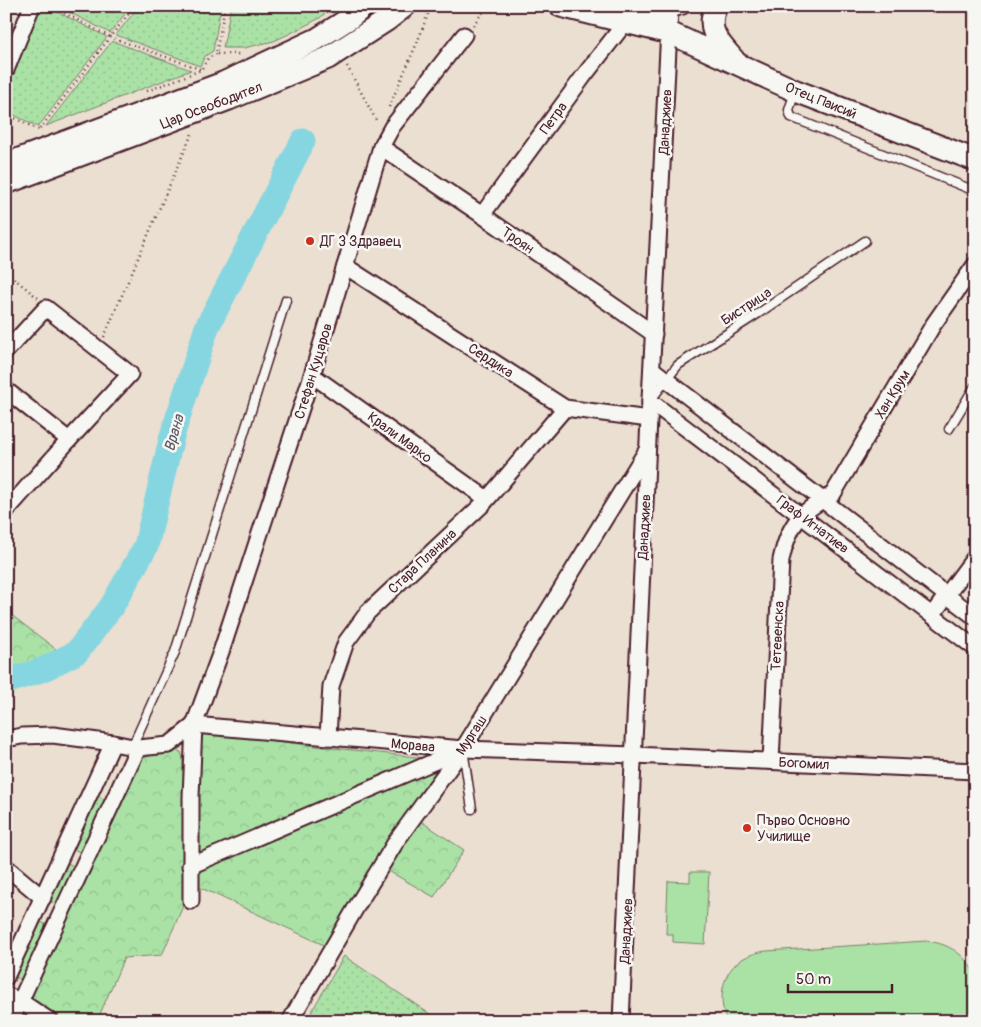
<svg xmlns="http://www.w3.org/2000/svg" width="981" height="1027" font-family="Pangolin,sans-serif">
<style>
.grass{fill:url(#grass-dots);stroke:#7a8068}
.forest{fill:url(#forest-crowns);stroke:#7a8068}
.pitch{fill:#aae2a6;stroke:#7a8068}
.lines{fill:none;stroke-linecap:round;stroke-linejoin:round}
.river{stroke:#86d6e1;stroke-width:25}
.lane-casing{stroke:#4a1f2b;stroke-width:11}
.street-casing{stroke:#4a1f2b;stroke-width:19}
.secondary-casing{stroke:#4a1f2b;stroke-width:25}
.path{stroke:#4a1f2b;stroke-width:2.5;stroke-dasharray:1 4;stroke-linecap:butt}
.lane{stroke:#f6f6f2;stroke-width:8}
.street{stroke:#f6f6f2;stroke-width:15}
.secondary{stroke:#f6f6f2;stroke-width:21}
.poi-dot{fill:#c8321e;stroke:#f6f6f2;stroke-width:2}
.labels{text-anchor:middle;stroke-width:5;stroke-linejoin:round;paint-order:stroke}
.street-label{font-size:14px;fill:#4a1f2b;stroke:#f6f6f2}
.poi-label{font-size:14px;fill:#4a1f2b;stroke:#f6f6f2;text-anchor:start}
.water-label{font-size:15px;font-style:italic;fill:#5c5662;stroke:#f6f6f2}
</style>
<defs>
<pattern id="grass-dots" width="8" height="8" patternUnits="userSpaceOnUse" patternTransform="scale(1.25)"><rect width="8" height="8" fill="#aae2a6"/><path d="M2 2h.1M6 6h.1" fill="none" stroke="#94c18f" stroke-width="1.8" stroke-linecap="round"/></pattern>
<pattern id="forest-crowns" width="20" height="18" patternUnits="userSpaceOnUse" patternTransform="scale(1.25)"><rect width="20" height="18" fill="#aae2a6"/><path d="M2 6a3 3 0 1 1 6 0M12 15a3 3 0 1 1 6 0" fill="none" stroke="#94c18f"/></pattern>
</defs>
<rect width="100%" height="100%" fill="#eadfd0"/>
<filter id="ink" filterUnits="userSpaceOnUse"><feTurbulence type="fractalNoise" baseFrequency=".02" numOctaves="2"/><feDisplacementMap in="SourceGraphic" scale="10" xChannelSelector="R" yChannelSelector="G"/><feConvolveMatrix kernelMatrix="1 2 1 2 8 2 1 2 1" color-interpolation-filters="sRGB"/></filter>
<g filter="url(#ink)">
<g class="grass">
<polygon points="36,6 46,6 107,37 38,127 6,111 6,83"/>
<polygon points="57,6 131,6 110,33"/>
<polygon points="139,6 221,6 213,51 205,56 200,66 116,35"/>
<polygon points="231,6 333,6 320,18 291,33 274,41 244,48 223,48"/>
<polygon points="112,41 191,70 46,126"/>
<polygon points="344,956 440,1021 306,1021"/>
</g>
<g class="forest">
<polygon points="6,611 57,650 66,655 43,667 6,682"/>
<polygon points="202,732 324,747 426,758 197,856"/>
<polygon points="175,750 181,752 183,759 186,899 162,955 124,958 97,1021 18,1021 136,760 167,751"/>
<polygon points="445,761 328,947 197,886 197,868"/>
<polygon points="98,796 107,800 82,853 71,848"/>
<polygon points="419,820 464,850 434,897 385,869"/>
<polygon points="64,861 75,867 59,906 46,899"/>
<polygon points="37,920 49,926 23,981 13,975"/>
</g>
<g class="pitch">
<polygon points="690,872 709,872 705,944 673,942 673,934 666,934 668,881 690,882"/>
<path d="M927,941C943,943 957,949 967,962C970,966 974,971 975,976C977,987 975,1000 975,1011L973,1016L969,1021H727C717,999 722,970 744,958C751,954 759,952 766,951Z"/>
</g>
<g class="lines">
<polyline class="river" points="6,682 44,669 77,652 112,606 146,546 172,436 207,327 303,141"/>
<defs>
<g id="lane">
<polyline points="795,92 789,110 791,117 975,191"/>
<polyline points="653,397 678,365 759,313 865,241"/>
<polyline points="949,429 975,386"/>
<polyline points="132,747 175,652 286,300"/>
<polyline points="463,749 472,809"/>
</g>
<g id="street">
<polyline points="6,70 32,6"/>
<polyline points="381,147 482,215 654,334"/>
<polyline points="482,215 583,77 625,23 683,6"/>
<polyline points="345,266 565,408 649,419"/>
<polyline points="6,351 46,308 130,374 69,440 6,511"/>
<polyline points="652,369 975,617"/>
<polyline points="312,375 487,499"/>
<polyline points="6,390 69,440"/>
<polyline points="650,401 975,648"/>
<polyline points="932,615 975,557"/>
<polyline points="194,725 463,749 634,755 975,771"/>
<polyline points="328,737 331,686 346,642 368,612 483,504 565,408"/>
<polyline points="6,739 22,736 53,735 113,743 138,748 169,745 194,725"/>
<path d="M771,761L781,560C789,523 800,512 833,494L933,325L975,265"/>
<polyline points="190,866 459,751"/>
<polyline points="6,867 43,898"/>
<polyline points="191,901 191,797 194,725 222,649 312,375 381,147 392,127 464,35"/>
<polyline points="6,977 113,743"/>
<polyline points="6,995 20,1001 50,1021"/>
<polyline points="11,1021 138,748"/>
<polyline points="290,1021 358,904 397,840 463,749 647,450"/>
<polyline points="621,1021 649,419 670,10"/>
</g>
<g id="secondary">
<polyline points="561,6 670,33 796,91 975,160"/>
<path d="M716,6C705,30 719,43 734,60"/>
<polyline points="6,164 223,83 317,39 350,18 364,6"/>
<polyline points="6,183 229,99 328,58 387,20 405,6"/>
</g>
</defs>
<use href="#lane" class="lane-casing"/>
<use href="#street" class="street-casing"/>
<use href="#secondary" class="secondary-casing"/>
<g class="path">
<polyline points="51,6 110,37 135,6"/>
<polyline points="225,6 216,54 242,54"/>
<polyline points="473,25 487,7 485,6"/>
<polyline points="347,66 377,122"/>
<polyline points="147,91 201,70 208,58 216,54"/>
<polyline points="389,107 417,43 431,6"/>
<polyline points="6,114 39,130 40,133"/>
<polyline points="40,129 110,37 200,69"/>
<polyline points="6,272 38,298"/>
<polyline points="104,337 193,131"/>
</g>
<use href="#lane" class="lane"/>
<use href="#street" class="street"/>
<use href="#secondary" class="secondary"/>
</g>
</g>
<g class="poi-dot">
<circle cx="310" cy="241" r="5"/>
<circle cx="747" cy="828" r="5"/>
</g>
<g class="labels">
<g class="street-label">
<text transform="translate(821 100) rotate(22)" y="5">Отец Паисий</text>
<text transform="translate(211 105) rotate(-21)" y="5">Цар Освободител</text>
<text transform="translate(553 118) rotate(-54)" y="5">Петра</text>
<text transform="translate(665 122) rotate(-87)" y="5">Данаджиев</text>
<text transform="translate(518 240) rotate(35)" y="5">Троян</text>
<text transform="translate(746 306) rotate(-33)" y="5">Бистрица</text>
<text transform="translate(491 360) rotate(33)" y="5">Сердика</text>
<text transform="translate(313 371) rotate(-73)" y="5">Стефан Куцаров</text>
<text transform="translate(892 394) rotate(-59)" y="5">Хан Крум</text>
<text transform="translate(400 437) rotate(36)" y="5">Крали Марко</text>
<text transform="translate(813 524) rotate(37)" y="5">Граф Игнатиев</text>
<text transform="translate(644 527) rotate(-87)" y="5">Данаджиев</text>
<text transform="translate(422 561) rotate(-43)" y="5">Стара Планина</text>
<text transform="translate(777 636) rotate(-87)" y="5">Тетевенска</text>
<text transform="translate(471 735) rotate(-57)" y="5">Мургаш</text>
<text transform="translate(413 745) rotate(5)" y="5">Морава</text>
<text transform="translate(804 763) rotate(3)" y="5">Богомил</text>
<text transform="translate(626 931) rotate(-87)" y="5">Данаджиев</text>
</g>
<g class="poi-label">
<text x="320" y="246">ДГ 3 Здравец</text>
<text x="757" y="825">Първо Основно<tspan x="757" dy="16">Училище</tspan></text>
</g>
<g class="water-label">
<text transform="translate(174 433) rotate(-74)" y="5">Врана</text>
</g>
</g>
<rect width="981" height="1027" fill="none" stroke="#f6f6f2" stroke-width="25"/>
<rect x="12" y="12" width="956" height="1002" fill="none" stroke="#4a1f2b" stroke-width="2" filter="url(#ink)"/>
<path d="M788 984v8h104v-8" fill="none" stroke="#4a1f2b" stroke-width="2.5"/>
<text x="796" y="984" font-size="15" fill="#4a1f2b" stroke="#f6f6f2" stroke-width="4" paint-order="stroke">50 m</text>
</svg>
